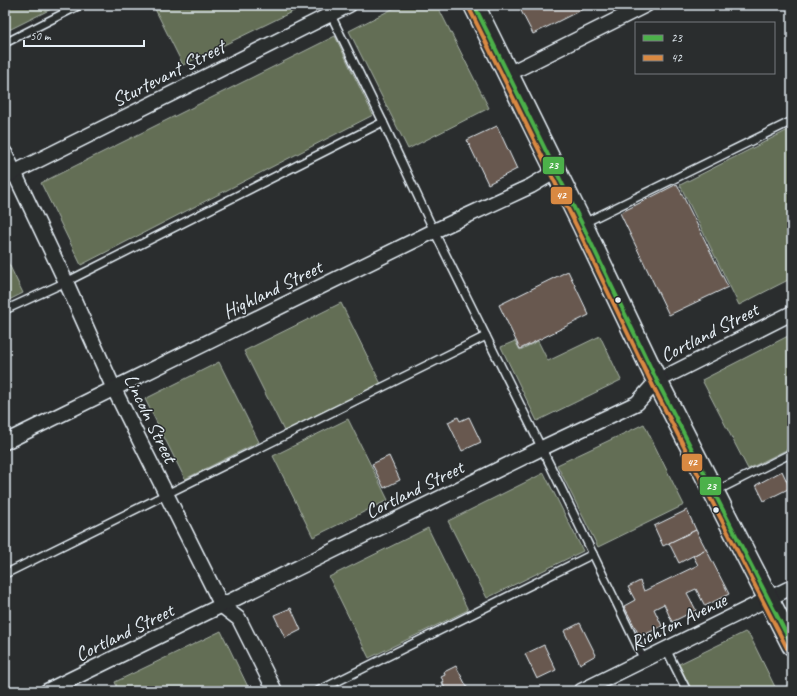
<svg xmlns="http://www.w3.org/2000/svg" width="797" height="696" font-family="Caveat,sans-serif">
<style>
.green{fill:#636e54;stroke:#a6b0a6}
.building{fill:#68594f;stroke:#e8f1f8}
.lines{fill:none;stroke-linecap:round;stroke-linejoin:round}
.service-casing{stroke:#e8f1f8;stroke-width:10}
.minor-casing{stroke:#e8f1f8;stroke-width:17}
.secondary-casing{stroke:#e8f1f8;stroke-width:23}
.service{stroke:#2a2d2e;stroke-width:7}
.minor{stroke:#2a2d2e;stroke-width:14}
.secondary{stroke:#2a2d2e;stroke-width:20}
.bus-1-casing{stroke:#2a2d2e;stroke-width:7}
.bus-2-casing{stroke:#2a2d2e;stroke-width:7}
.bus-1{stroke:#4cb14a;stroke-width:4}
.bus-2{stroke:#d98942;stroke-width:4}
.bus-dot{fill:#e8f1f8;stroke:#2a2d2e;stroke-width:1.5}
.labels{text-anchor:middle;stroke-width:3;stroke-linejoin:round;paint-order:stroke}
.street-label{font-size:20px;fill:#e8f1f8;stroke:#2a2d2e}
.line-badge{stroke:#2a2d2e;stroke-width:1.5}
.badge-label{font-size:11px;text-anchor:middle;font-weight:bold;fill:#fff}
</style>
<rect width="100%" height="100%" fill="#2a2d2e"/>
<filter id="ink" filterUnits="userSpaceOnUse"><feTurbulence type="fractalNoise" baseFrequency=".025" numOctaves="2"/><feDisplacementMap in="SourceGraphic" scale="8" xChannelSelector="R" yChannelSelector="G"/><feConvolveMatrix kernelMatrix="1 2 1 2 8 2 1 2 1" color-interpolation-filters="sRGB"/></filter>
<g filter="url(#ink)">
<g class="green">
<polygon points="5,5 59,5 5,32"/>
<polygon points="153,5 306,5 183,65"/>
<polygon points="400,5 437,5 489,108 408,149 349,31"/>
<polygon points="335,36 373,115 81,265 41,183"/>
<polygon points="792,128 792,278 739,305 680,185"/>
<polygon points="5,256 23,293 5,302"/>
<polygon points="341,303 381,384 284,431 244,351"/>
<polygon points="792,334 792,447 748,469 702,380"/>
<polygon points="600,336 621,380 537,421 501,347 515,341 520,350 538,341 548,361"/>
<polygon points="219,362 259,442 185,479 145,399"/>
<polygon points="348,419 388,500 313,537 273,456"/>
<polygon points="644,424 684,505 598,547 557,465"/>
<polygon points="544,473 583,551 487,598 448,521"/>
<polygon points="428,528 468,610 369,658 329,577"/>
<polygon points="221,631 250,691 119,691 115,682"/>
<polygon points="745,632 750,636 777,691 692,691 679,664"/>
</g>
<g class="building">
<polygon points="518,5 591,5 533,34"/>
<polygon points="497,126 517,169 488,184 467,140"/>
<polygon points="677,184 728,287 669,315 620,213"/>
<polygon points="568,271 589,315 520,349 499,305"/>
<polygon points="458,417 460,421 469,417 481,442 462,451 448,422"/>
<polygon points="389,456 400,480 384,488 372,464"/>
<polygon points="782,471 790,488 764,501 756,485"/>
<polygon points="687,510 696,530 663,546 654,526"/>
<polygon points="696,530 706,549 679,563 669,543"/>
<polygon points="706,549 729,594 705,606 696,589 687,593 696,610 672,622 664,604 654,609 662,626 640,637 624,606 635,600 628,587 640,581 644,591 698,565 693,556"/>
<polygon points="291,608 301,630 285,638 274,615"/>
<polygon points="580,623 596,655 580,664 564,631"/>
<polygon points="544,645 556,670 537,679 525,654"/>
<polygon points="456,666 469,691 446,691 442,682 444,682 441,677 445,675 444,672"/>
</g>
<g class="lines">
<defs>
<g id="service">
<polyline points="326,5 383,122 434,231 550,465 644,660"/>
<polyline points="5,43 80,5"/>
<polyline points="584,223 792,121"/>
<polyline points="5,310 66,282 383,122"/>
<polyline points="716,491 792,453"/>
<polyline points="5,574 486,336"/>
<polyline points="666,649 687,691"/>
<polyline points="318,691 593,554"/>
</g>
<g id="minor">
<polyline points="508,74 646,5"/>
<polyline points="5,153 66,282 114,389 222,606 239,619 275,691"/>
<polyline points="5,177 349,5"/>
<polyline points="5,442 434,231 531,186 556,171"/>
<polyline points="47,691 542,448 637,403 657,381 792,313"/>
<polyline points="581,691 792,587"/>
</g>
<polyline id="secondary" points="474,5 582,224 657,381 792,645"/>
</defs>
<use href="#service" class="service-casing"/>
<use href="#minor" class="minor-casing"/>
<use href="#secondary" class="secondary-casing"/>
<use href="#service" class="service"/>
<use href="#minor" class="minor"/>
<use href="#secondary" class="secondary"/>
<defs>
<polyline id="bus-1" points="474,5 582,224 657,381 792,645"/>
<polyline id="bus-2" points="469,8 577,227 652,384 787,648"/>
</defs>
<use href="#bus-1" class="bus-1-casing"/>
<use href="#bus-2" class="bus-2-casing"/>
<use href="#bus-1" class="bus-1"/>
<use href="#bus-2" class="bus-2"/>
</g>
</g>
<g class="bus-dot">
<circle cx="618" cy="300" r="3.5"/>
<circle cx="716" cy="510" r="3.5"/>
</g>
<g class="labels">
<g class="street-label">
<text transform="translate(168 73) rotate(-27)" y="7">Sturtevant Street</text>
<text transform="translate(272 289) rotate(-26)" y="7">Highland Street</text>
<text transform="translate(709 332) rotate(-27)" y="7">Cortland Street</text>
<text transform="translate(151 418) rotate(64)" y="7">Lincoln Street</text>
<text transform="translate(414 489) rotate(-26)" y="7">Cortland Street</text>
<text transform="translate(678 621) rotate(-26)" y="7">Richton Avenue</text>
<text transform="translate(124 632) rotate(-26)" y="7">Cortland Street</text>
</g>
</g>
<g class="line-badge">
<rect x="542" y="156" width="23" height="19" rx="4" fill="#4cb14a"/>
<rect x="550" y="186" width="23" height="19" rx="4" fill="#d98942"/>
<rect x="681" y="453" width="22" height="19" rx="4" fill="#d98942"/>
<rect x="699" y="476" width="23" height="20" rx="4" fill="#4cb14a"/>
</g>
<g class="badge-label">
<text x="553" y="169">23</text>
<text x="561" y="199">42</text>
<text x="692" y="466">42</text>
<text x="711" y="490">23</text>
</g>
<rect width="797" height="696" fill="none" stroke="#2a2d2e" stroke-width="20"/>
<rect x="10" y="10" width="777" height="676" fill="none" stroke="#e8f1f8" stroke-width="1.5" filter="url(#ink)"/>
<rect x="635" y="22" width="140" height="52" fill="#2a2d2e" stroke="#767b7f"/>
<rect x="643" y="35" width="20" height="6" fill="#4cb14a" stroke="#767b7f"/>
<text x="671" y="42" font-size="12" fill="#e8f1f8">23</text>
<rect x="643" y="55" width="20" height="6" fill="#d98942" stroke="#767b7f"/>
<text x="671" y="62" font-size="12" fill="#e8f1f8">42</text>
<path d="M24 40v6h120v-6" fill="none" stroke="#e8f1f8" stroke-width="2"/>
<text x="30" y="40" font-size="12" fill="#e8f1f8" stroke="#2a2d2e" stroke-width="3" paint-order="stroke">50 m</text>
</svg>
